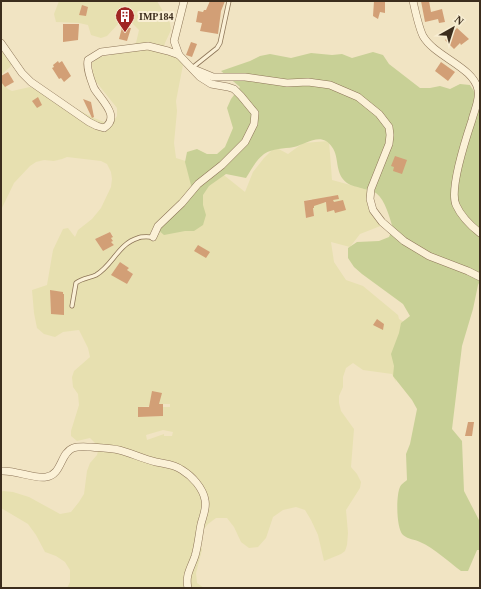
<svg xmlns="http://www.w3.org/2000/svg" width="481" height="589" font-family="Georgia,serif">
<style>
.farmland{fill:#e7e0b0;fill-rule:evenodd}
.green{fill:#c8d096}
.building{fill:#d29f76}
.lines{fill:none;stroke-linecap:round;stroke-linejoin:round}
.service-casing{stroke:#8d7558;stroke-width:5}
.minor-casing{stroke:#8d7558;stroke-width:8}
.service{stroke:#fbf1d7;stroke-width:3.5}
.minor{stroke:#fbf1d7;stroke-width:7}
.labels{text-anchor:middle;stroke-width:4;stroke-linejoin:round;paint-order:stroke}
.poi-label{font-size:10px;font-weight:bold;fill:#3c2d1d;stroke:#f8eed3;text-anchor:start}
</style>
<rect width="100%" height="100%" fill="#f1e4c3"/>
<path class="farmland" d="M59,1H157L170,23L171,30L165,43L163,51L175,54L183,65L176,101L177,111L174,143L176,158L220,172L245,192L253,172L264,158L275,147L288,154L303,143L329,141L332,180L369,190L383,225L360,234L350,247L331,242L334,262L346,280L363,286L398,315L399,319L417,330L395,376L396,382L392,374L363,370L353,363L346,368L343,377V387L339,396V403L341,411L354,429L351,467L357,474L361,482L360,488L346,510L348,533L347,545L345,551L341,554L324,561L318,535L311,520L305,510L296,507L283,510L273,517L266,538L258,547L249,548L241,542L234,527L227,518H216L208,524L202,531L199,537L202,550L196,573L197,583L204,588H67L70,582V570L65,562L56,556L45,552L36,535L28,524L1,508V492L3,491L13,492L29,497L60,514L71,512L79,502L84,494L87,471L90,463L97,455L99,447L90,438L77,441L71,436V431L79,405L78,394L73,387L72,377L74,371L90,357L88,348L79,330L63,332L55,337L44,334L37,328L34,313L32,290L47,285L53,250L63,229L68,228L75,237L78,230L92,219L101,208L111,187L112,179L111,172L107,164L101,161L67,157L62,159L54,161L44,160L36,162L30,166L14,183L1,210V41L9,47L15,59L10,67L2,74L1,79L3,84L8,89L12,91L30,87L39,90L94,118L104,122L112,123L117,116V108L93,78L92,63L98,57L112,55L119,49L128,47L136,43L139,30L131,22L124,20L119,23L107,36L101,38L91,35L88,25L79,23L56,22L54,14ZM332,196L334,210L327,212V202L324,203L323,198ZM312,199L314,216L306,218L304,201ZM110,232L113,236L111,238L113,241L109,243V245L112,243L114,245L103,251L95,239ZM120,262L129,268L127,270L133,274L127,284L112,274ZM50,291L63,292V294L64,295V314H51ZM162,404H170V407H163V416L138,417V407L161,406ZM163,430L173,432L172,436H164V434L147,440L146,435Z"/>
<path class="green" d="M373,52L383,55L389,64L420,88H430L440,86L450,89L460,84L470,85C473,90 478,96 480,102C481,113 477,125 480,137V281L478,285L473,309L462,346L452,429L462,441L464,491L480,522V550H477L468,571H461C449,562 434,548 420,542C414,539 409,540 403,535C396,528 396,495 400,487C401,484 405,482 407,480L406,454L410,444L417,409L412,400L393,376L394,366L391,354L399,333L401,323L410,316L403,304L362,274L354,267L348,258V248L357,242L379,241L389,237L393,228C389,217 386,201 376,193C373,191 368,190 364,189C359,187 351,186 347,183C334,173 340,158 332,147C322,131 306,144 294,147C283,149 273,148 264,154C256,160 251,170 246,178L226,174L209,186L203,195V205L206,215L203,225L194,231H185L164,235L157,229L193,193L185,162L187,152L197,149L207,154H217L225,147L233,128L227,108L231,99L240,87L221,71L250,61L260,56L270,54L291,58L311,53L332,55L342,54L352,58Z"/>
<g class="building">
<polygon points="210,1 225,1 221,11 218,34 200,31 202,23 196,22 198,11 203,12 204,10 206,10"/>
<polygon points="374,1 385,1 385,13 380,12 378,19 373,16"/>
<polygon points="421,1 429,1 431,12 442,9 445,22 439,23 438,19 425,22"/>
<polygon points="82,5 88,7 86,16 79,15"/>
<polygon points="124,20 131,21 129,28 131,28 127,41 119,39"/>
<polygon points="63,24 79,24 78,40 63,42"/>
<polygon points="457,28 469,39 461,45 460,43 454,49 445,40"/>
<polygon points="191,42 197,44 192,57 186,55"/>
<polygon points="58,61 59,63 62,61 71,76 64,82 61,78 59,79 52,68 54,67 53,65"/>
<polygon points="441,62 455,72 448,81 435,71"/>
<polygon points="8,72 14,82 5,87 1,82 1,76"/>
<polygon points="38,97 42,105 37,108 32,101"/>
<polygon points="83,99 91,102 94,117 92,118"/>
<polygon points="395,156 407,160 402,174 393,171 394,167 391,166"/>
<polygon points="338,195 339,199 333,200 334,202 343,200 346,210 335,213 334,210 327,212 326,202 314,206 314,208 313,208 314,216 306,218 304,201"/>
<polygon points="110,232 113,237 111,238 113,241 111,242 114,245 103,251 95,239"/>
<polygon points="198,245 210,252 206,258 194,251"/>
<polygon points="120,262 129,268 127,270 133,274 127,284 111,275"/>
<polygon points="50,290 63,292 63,294 64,294 64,315 51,314"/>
<polygon points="377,319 384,324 383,330 373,325"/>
<polygon points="152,391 162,393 159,404 163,404 163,416 138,417 138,407 149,407"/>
<polygon points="468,422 474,422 472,436 465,436"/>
</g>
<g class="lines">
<defs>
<g id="service">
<polyline points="192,68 217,48 220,43 229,1"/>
<path d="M72,306L76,283C82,278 90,278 96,275C113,265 118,244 138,238C142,236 149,237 153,237"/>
</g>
<g id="minor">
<path d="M413,1C415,10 419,28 423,36C435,57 474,67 478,90C480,100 474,111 472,120C466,138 449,189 456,205C461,216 471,226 480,233"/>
<path d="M1,43L22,73L31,82L89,122L97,126L104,128C122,117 100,99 94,88C91,80 86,68 88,60L101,52L148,46L168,51L179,55L200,77L211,84L228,87L234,89L241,96L255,113L254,124L245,142L222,165L198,184L182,203L158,226L153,237"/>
<polyline points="179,55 174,41 184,1"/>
<polyline points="196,70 213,77 245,77 287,83 308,82 330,85 358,97 379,114 389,127 390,135 389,144 371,189 370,199 373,210 382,222 404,241 429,256 468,271 480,277"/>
<path d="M1,471C16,470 33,479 46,477C62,475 60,453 73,448C79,446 86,447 91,447C100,448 110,448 119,450C131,453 143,459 156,462C165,464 174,464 182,470C192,476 203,488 205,500C207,508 203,516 201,524C199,534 198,546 195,556C191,568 185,575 188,588"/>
</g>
</defs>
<use href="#service" class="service-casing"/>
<use href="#minor" class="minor-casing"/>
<use href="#service" class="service"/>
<use href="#minor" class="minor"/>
</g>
<defs>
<symbol id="building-pin" viewBox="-11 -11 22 30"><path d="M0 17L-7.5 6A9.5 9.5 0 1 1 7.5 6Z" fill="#a02624" stroke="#f8eed3"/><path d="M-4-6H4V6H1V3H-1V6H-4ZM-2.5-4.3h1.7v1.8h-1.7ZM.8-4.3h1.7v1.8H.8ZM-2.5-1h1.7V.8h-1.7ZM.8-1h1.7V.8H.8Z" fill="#fff"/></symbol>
</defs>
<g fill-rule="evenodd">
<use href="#building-pin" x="114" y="5" width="22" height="30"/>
</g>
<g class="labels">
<g class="poi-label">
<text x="139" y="20">IMP184</text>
</g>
</g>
<rect width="481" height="589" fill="none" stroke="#3c2d1d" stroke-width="4"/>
<g transform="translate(453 28) rotate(39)" stroke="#f8eed3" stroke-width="3" paint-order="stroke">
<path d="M0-3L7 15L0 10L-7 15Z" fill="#3c2d1d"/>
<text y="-6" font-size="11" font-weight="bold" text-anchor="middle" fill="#3c2d1d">N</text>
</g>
</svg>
